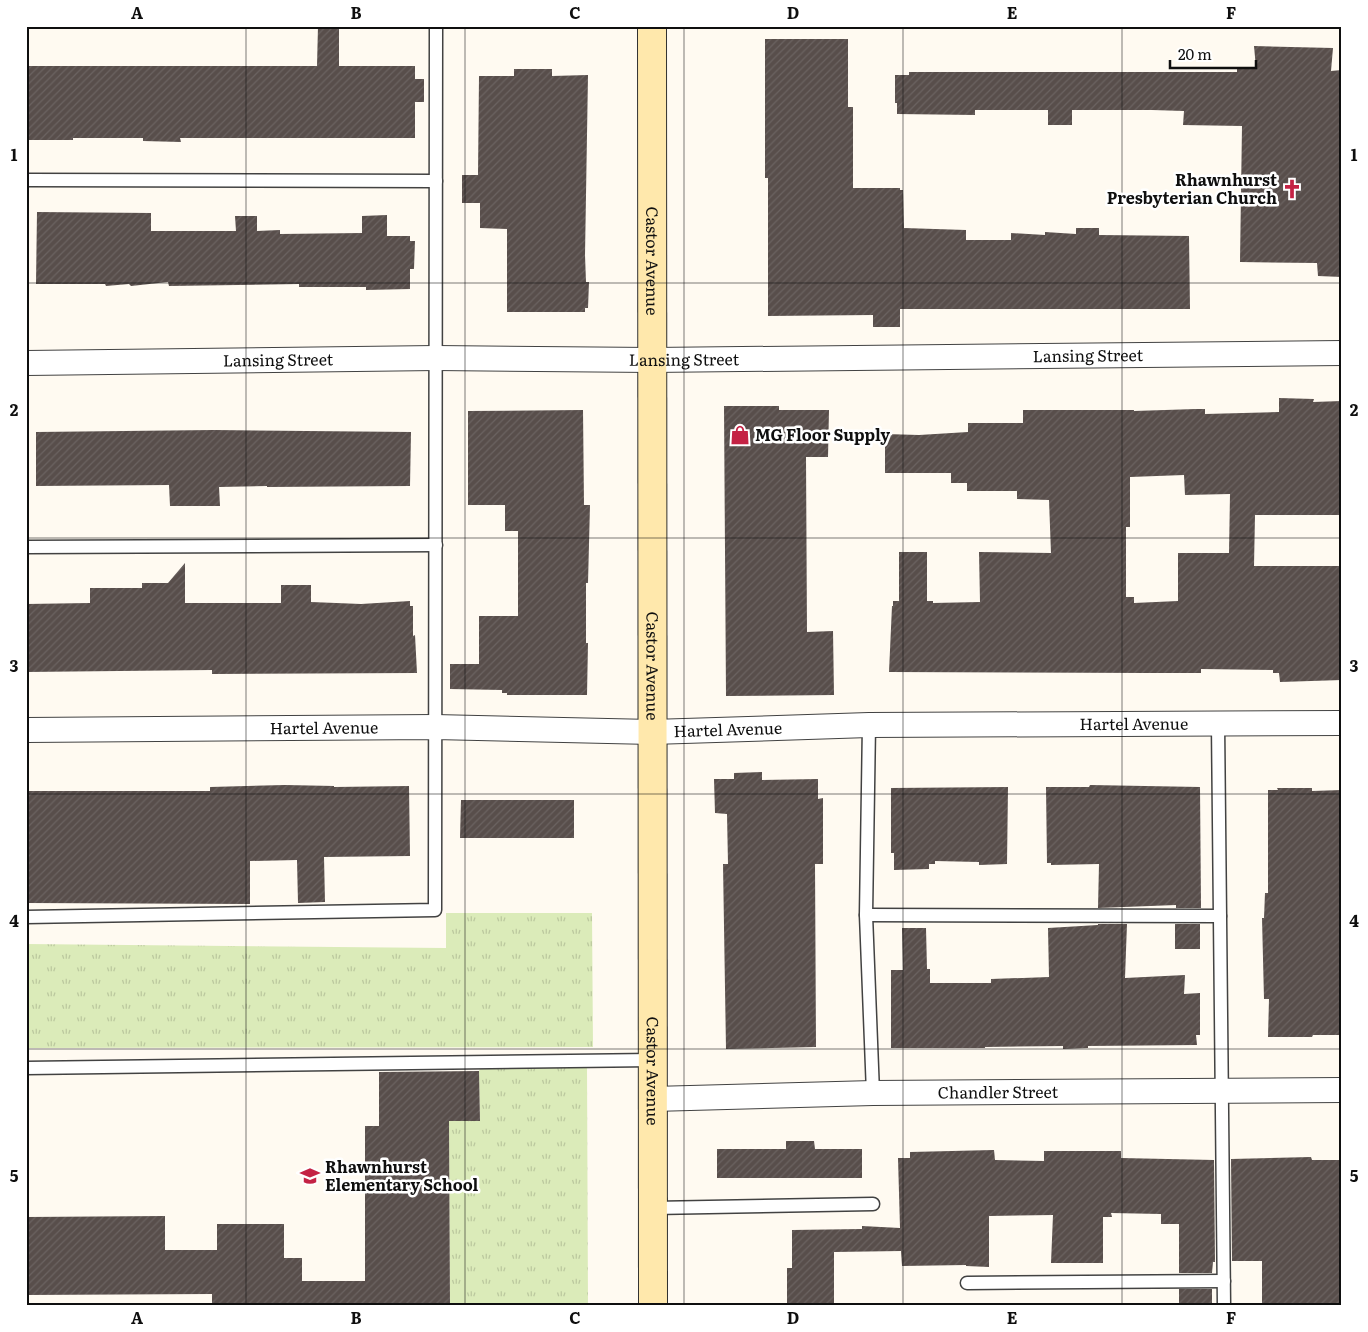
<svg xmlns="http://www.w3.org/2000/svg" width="1368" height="1332" font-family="Literata,serif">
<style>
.grass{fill:url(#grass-tufts)}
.building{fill:url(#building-hatch);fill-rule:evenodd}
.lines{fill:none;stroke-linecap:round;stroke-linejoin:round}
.lane-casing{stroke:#424242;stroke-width:15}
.street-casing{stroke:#424242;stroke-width:26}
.secondary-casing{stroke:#313131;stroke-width:30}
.lane{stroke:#fff;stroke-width:12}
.street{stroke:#fff;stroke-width:24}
.secondary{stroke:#ffe8ac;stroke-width:28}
.grid{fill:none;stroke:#0f0f0f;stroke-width:1;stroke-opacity:0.55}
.labels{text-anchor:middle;stroke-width:5;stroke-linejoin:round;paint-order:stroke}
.poi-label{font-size:16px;font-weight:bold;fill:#0f0f0f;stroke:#fff;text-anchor:start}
.street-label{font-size:16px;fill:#0f0f0f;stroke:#fff}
.neatline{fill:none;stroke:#0f0f0f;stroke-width:2}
.grid-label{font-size:16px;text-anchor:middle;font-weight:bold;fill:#0f0f0f}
</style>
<defs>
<pattern id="grass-tufts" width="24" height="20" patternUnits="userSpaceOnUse" patternTransform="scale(1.25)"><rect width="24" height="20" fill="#dbebb9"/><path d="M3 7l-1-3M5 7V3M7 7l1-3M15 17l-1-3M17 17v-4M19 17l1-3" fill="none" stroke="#bbc89e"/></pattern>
<pattern id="building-hatch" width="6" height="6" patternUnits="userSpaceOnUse" patternTransform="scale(1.25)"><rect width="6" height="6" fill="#584e4b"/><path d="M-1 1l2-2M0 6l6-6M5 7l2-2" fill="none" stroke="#6b6361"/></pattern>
</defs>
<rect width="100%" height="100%" fill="#fffaf1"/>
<g class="grass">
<polygon points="446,913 592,913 593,1047 26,1048 26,944 446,948"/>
<polygon points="481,1066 587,1066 588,1306 450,1306 449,1121 480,1121 479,1071"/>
</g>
<g class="building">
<polygon points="318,26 339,26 339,66 415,66 415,79 424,79 424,102 415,102 415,138 180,138 181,142 143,141 143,138 73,138 73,140 26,140 26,66 317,66"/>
<polygon points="765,39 848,39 848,107 853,107 853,188 900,188 900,190 903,190 904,228 966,230 966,240 1011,240 1011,233 1045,235 1045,232 1076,234 1076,228 1099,228 1099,235 1189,236 1190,309 900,309 900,327 873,327 873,315 768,316 768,178 765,178"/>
<polygon points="1254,46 1333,48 1331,71 1342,70 1342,277 1318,276 1317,263 1240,262 1242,126 1183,125 1184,111 1152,110 1072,110 1072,125 1048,125 1048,110 975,110 975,115 897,114 897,103 895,103 895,75 909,75 909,72 1237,72 1237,69 1256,68"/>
<polygon points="514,69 552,69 552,76 588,75 585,255 586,282 589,282 588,308 585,308 585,312 507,312 507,229 480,228 480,203 462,203 462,175 478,175 479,76 514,76"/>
<polygon points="37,212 151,213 151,231 236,231 235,216 257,216 257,231 280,230 280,234 362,233 362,216 387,215 387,236 410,236 410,241 415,241 414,269 410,269 410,289 366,290 366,287 299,287 299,284 169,286 168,282 131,286 129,284 106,286 105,284 36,284"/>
<path d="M1279,398L1314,399L1313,402L1342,401V515H1255L1254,566H1342V680L1280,682L1279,673H1273V670L1201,669V673H1148L889,672L892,606H893V601H899V552H927V601H933V603L980,602L979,552L1051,553L1049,500L1017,499V491H967V483H951V473H885V434L919,435L968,432V423H1023V410H1134V411L1196,409H1205V414L1279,412ZM1184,475L1185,495L1230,494L1229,553H1178V601L1134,603V597H1126V527H1130V477Z"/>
<polygon points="724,406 779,406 779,410 829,410 828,457 806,457 807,632 833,631 834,695 726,696"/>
<polygon points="583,410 584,505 590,505 588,583 586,583 586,643 588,643 587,695 507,695 507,693 502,693 502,690 450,689 450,664 479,664 479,616 518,616 518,531 505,531 505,505 468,505 468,411"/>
<polygon points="214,430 411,432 410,486 267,487 267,486 219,487 220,506 170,506 169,485 36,486 36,432"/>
<polygon points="185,563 185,603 281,603 281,585 311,585 311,602 361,604 410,601 410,606 413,606 413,636 415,635 417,673 212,674 212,670 26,672 26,604 90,603 90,588 142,588 142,583 168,583"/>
<polygon points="762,772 762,780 818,779 818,799 823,798 823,864 815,864 816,1047 726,1049 723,864 728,864 727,814 715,813 714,779 734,779 734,773"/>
<polygon points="285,785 334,786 334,787 409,786 410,856 324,857 325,902 298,903 297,860 250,861 250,904 26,903 26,791 210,791 210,787"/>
<polygon points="1090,785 1200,787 1201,908 1176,908 1176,905 1098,908 1099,864 1051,865 1051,863 1047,863 1046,787 1089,787"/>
<polygon points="1008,787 1007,864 979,865 979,862 935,861 935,864 929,864 929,869 894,870 894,853 891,853 891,788"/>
<polygon points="1277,788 1312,788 1312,791 1342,790 1342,1035 1313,1035 1312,1037 1268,1037 1269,999 1264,999 1262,918 1264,918 1265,893 1268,893 1268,790 1278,790"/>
<polygon points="461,800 574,800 574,838 460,838"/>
<polygon points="1098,924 1127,924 1125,978 1185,975 1184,994 1200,993 1200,1035 1196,1035 1197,1045 1088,1046 1088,1048 1063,1049 1063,1046 985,1047 985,1048 891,1048 891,970 903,970 902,928 926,928 927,969 930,969 930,983 991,983 991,979 1049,977 1048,928 1098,925"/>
<rect x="1175" y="924" width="25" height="25"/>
<polygon points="479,1071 480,1121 449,1121 450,1306 212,1306 212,1294 26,1295 26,1217 165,1216 165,1250 217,1250 217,1224 284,1224 284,1258 302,1258 302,1281 365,1281 365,1126 379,1126 379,1072"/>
<polygon points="786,1141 814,1141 815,1149 862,1149 862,1178 717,1178 717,1149 786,1149"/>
<polygon points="994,1150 995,1160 1044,1161 1044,1151 1121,1151 1121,1158 1214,1160 1215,1262 1213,1262 1212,1273 1179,1273 1179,1224 1161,1224 1161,1214 1111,1213 1112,1217 1103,1217 1103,1263 1051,1263 1053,1215 989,1216 989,1267 966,1266 966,1265 902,1266 901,1251 834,1252 834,1306 787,1306 787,1268 792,1268 792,1230 862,1229 862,1226 900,1228 898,1158 910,1158 910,1152"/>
<polygon points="1311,1157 1312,1160 1342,1160 1342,1306 1262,1306 1262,1261 1232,1261 1231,1159"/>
<rect x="1179" y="1289" width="33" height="17"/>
</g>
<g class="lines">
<defs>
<g id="lane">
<polyline points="26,180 436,181"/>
<polyline points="26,547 436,545"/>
<polyline points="1218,723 1224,1306"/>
<polyline points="869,725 866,915 873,1093"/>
<polyline points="866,915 1220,916"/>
<polyline points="26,917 435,910 436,26"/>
<polyline points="26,1068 653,1060"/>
<polyline points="653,1208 873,1204"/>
<polyline points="967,1283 1224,1281"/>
</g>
<g id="street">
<path id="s1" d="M26,363L436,358L652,360L1342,353"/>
<path id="s2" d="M26,730L435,727L652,732L869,725L1342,723"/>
<path id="s3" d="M653,1099L873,1093L1342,1090"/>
</g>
<g id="secondary">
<path id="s4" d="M652,26L653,1306"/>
</g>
</defs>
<use href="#lane" class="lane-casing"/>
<use href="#street" class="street-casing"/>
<use href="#secondary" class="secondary-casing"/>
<use href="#lane" class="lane"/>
<use href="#street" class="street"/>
<use href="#secondary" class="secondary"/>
</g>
<path class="grid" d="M246,26V1306M465,26V1306M684,26V1306M903,26V1306M1122,26V1306M26,283H1342M26,538H1342M26,794H1342M26,1049H1342"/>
<defs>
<symbol id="church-bare" viewBox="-9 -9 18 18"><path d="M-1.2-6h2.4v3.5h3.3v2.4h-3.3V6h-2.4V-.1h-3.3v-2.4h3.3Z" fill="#c42244" stroke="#fff" stroke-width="2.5" paint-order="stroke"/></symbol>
<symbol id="shop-bare" viewBox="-9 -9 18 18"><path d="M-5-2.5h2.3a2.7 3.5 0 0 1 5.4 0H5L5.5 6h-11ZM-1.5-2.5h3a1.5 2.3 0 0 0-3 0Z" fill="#c42244" stroke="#fff" stroke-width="2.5" paint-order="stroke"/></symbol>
<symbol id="school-bare" viewBox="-9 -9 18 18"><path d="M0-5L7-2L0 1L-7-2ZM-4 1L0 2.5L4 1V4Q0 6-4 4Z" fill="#c42244" stroke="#fff" stroke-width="2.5" paint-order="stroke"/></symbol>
</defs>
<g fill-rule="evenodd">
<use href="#church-bare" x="1278" y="175" width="28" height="28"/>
<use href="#shop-bare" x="726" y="421" width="28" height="28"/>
<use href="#school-bare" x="296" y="1162" width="28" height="28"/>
</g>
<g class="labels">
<g class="poi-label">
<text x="1277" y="186" text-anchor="end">Rhawnhurst<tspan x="1277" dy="18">Presbyterian Church</tspan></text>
<text x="755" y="441">MG Floor Supply</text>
<text x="325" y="1173">Rhawnhurst<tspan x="325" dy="18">Elementary School</tspan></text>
</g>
<g class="street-label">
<text dy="6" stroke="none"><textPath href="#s4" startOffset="235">Castor Avenue</textPath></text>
<text dy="6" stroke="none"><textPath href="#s1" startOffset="1062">Lansing Street</textPath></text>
<text dy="6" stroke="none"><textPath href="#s1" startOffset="658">Lansing Street</textPath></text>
<text dy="6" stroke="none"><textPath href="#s1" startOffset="252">Lansing Street</textPath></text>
<text dy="6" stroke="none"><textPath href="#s4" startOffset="640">Castor Avenue</textPath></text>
<text dy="6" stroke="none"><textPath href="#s2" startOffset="1108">Hartel Avenue</textPath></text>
<text dy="6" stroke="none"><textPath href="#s2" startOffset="298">Hartel Avenue</textPath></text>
<text dy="6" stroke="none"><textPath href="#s2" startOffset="702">Hartel Avenue</textPath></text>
<text dy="6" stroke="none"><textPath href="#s4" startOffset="1045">Castor Avenue</textPath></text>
<text dy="6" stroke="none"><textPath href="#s3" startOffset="345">Chandler Street</textPath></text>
</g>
</g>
<rect width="1368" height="1332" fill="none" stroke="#ffffff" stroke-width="55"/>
<path d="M1170 60v8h86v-8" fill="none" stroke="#0f0f0f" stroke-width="2.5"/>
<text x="1178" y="60" font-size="15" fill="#0f0f0f" stroke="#ffffff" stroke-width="4" paint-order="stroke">20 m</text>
<rect x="28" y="28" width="1312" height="1276" class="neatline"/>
<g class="grid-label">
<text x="137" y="19">A</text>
<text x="356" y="19">B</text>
<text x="575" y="19">C</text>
<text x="793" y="19">D</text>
<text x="1012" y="19">E</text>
<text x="1231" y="19">F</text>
<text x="14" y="161">1</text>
<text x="1354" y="161">1</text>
<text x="14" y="416">2</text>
<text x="1354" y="416">2</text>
<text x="14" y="672">3</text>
<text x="1354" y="672">3</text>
<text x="14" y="927">4</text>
<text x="1354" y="927">4</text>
<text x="14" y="1182">5</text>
<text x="1354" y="1182">5</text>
<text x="137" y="1324">A</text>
<text x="356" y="1324">B</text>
<text x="575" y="1324">C</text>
<text x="793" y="1324">D</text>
<text x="1012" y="1324">E</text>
<text x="1231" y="1324">F</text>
</g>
</svg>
